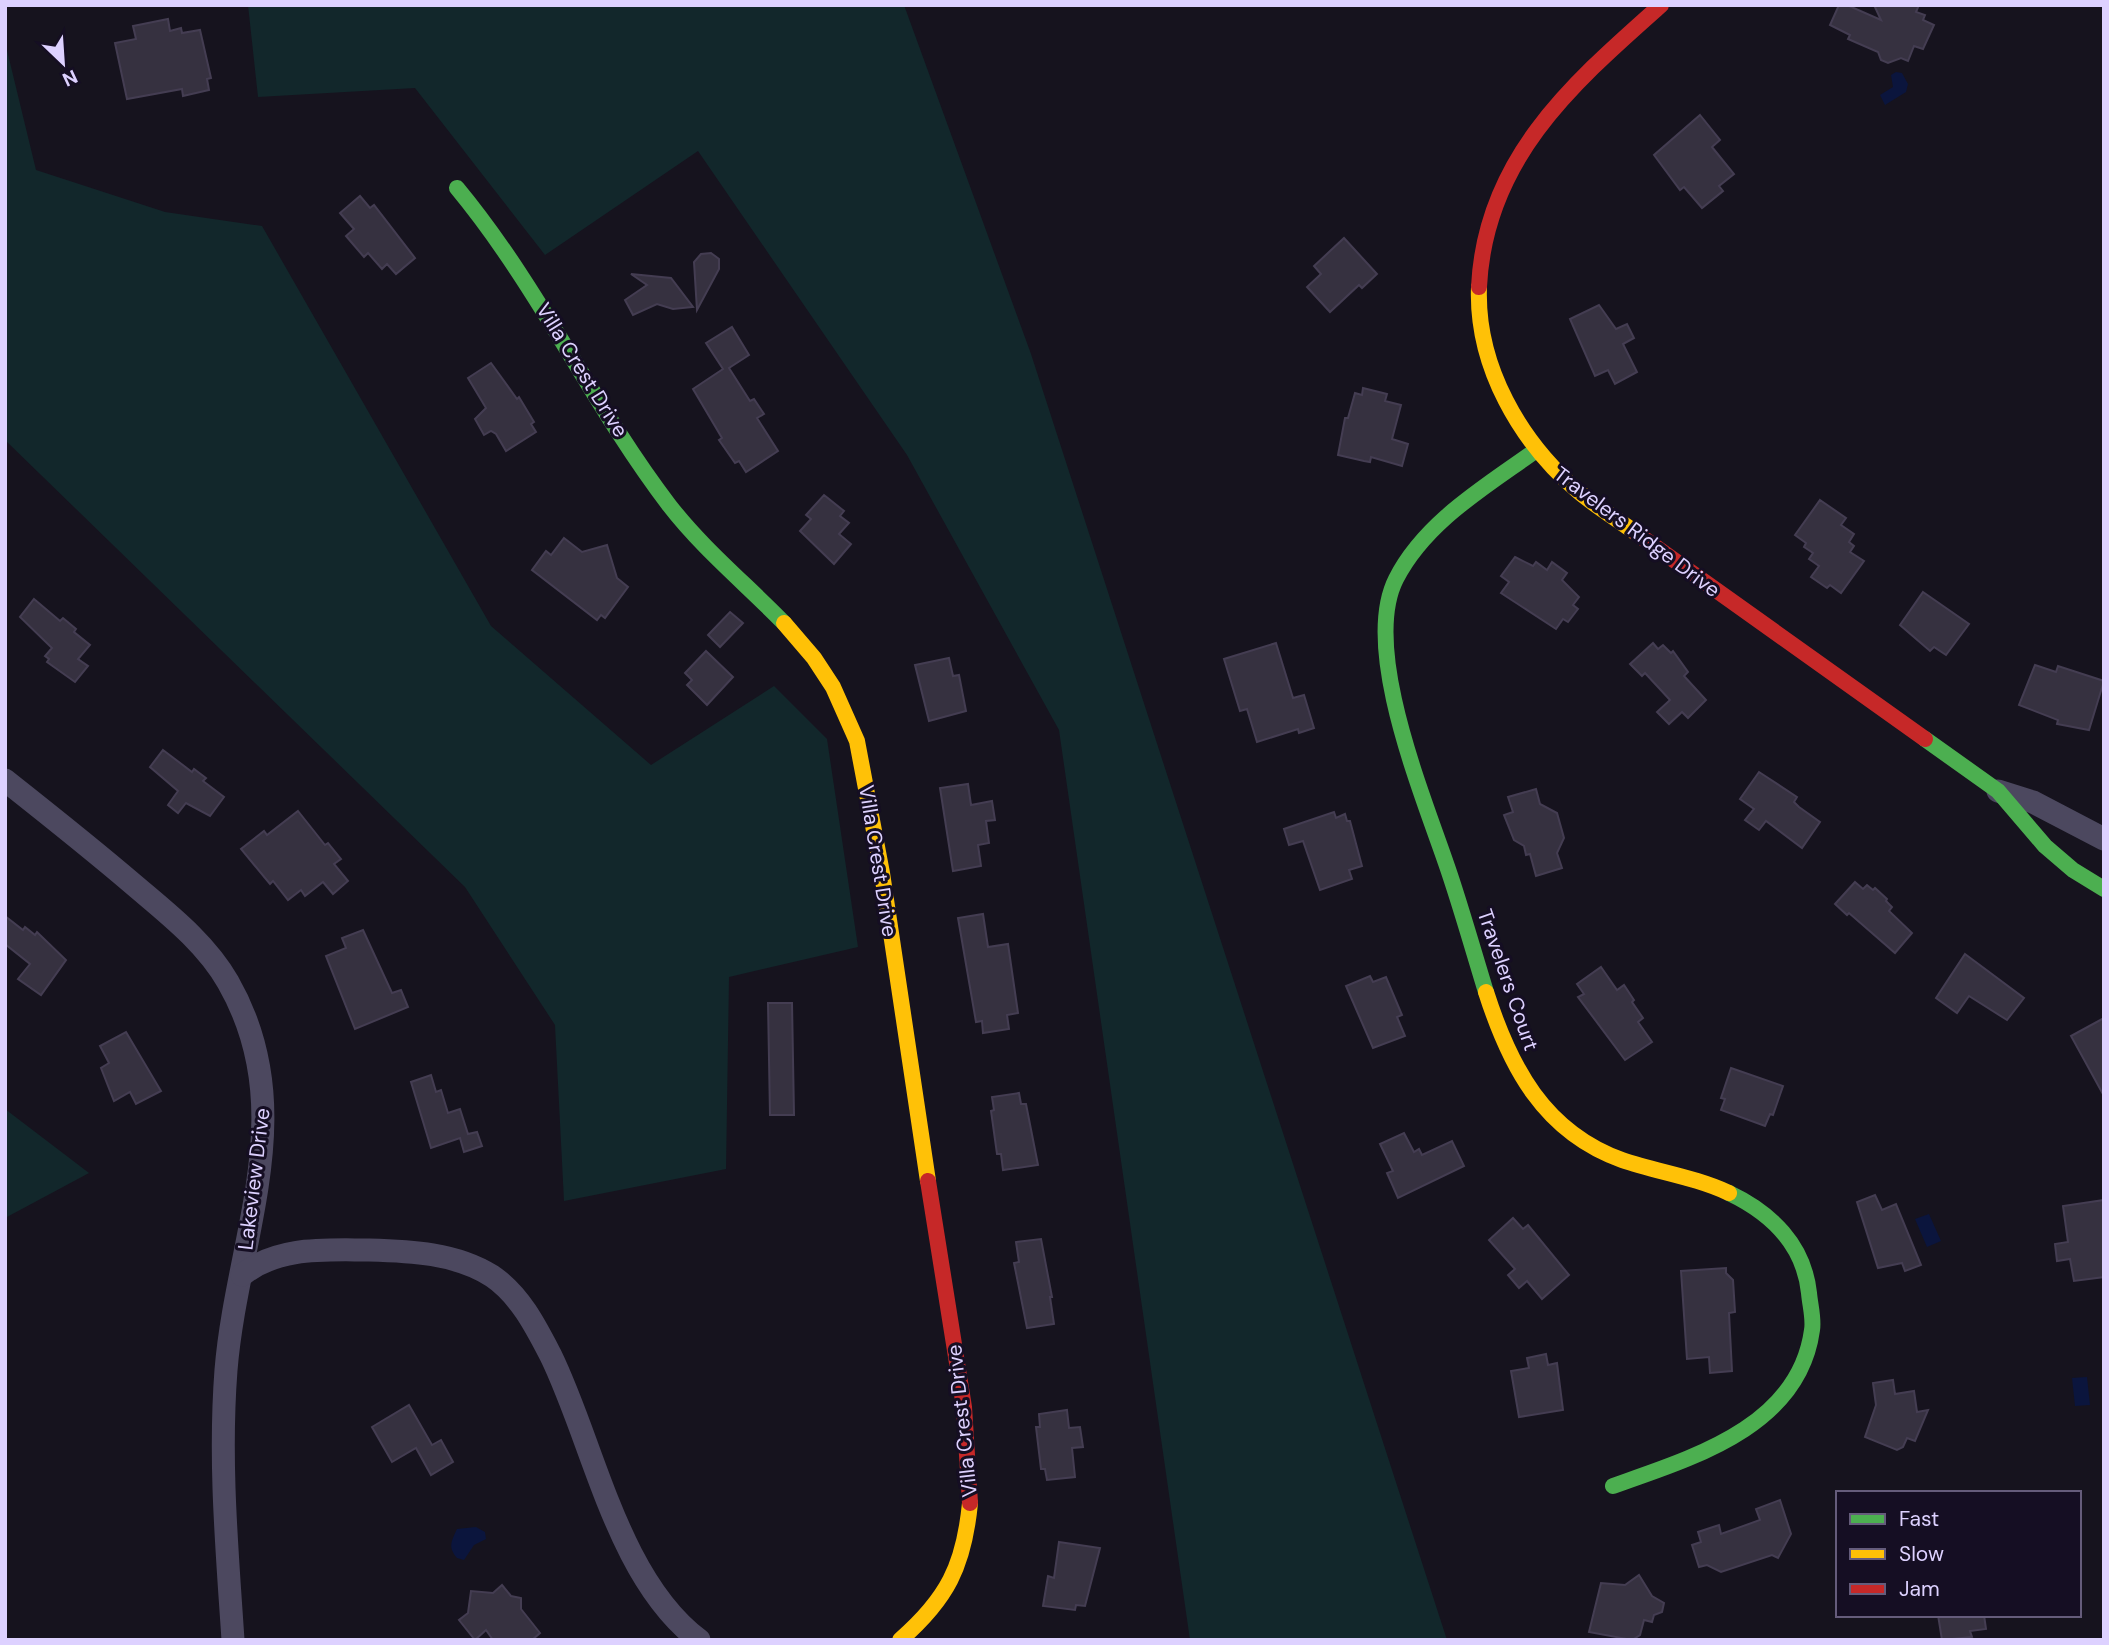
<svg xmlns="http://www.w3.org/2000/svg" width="2109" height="1645" font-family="'DM Sans',sans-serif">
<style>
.green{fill:#12272b}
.water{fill:#0b153d}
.building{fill:#363140;stroke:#443d52;stroke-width:2}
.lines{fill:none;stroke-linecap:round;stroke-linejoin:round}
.street{stroke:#4c485f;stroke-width:23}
.fast{stroke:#4caf50;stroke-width:16}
.slow{stroke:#ffc107;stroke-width:16}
.jam{stroke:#c62828;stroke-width:16}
.labels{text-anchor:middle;stroke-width:6;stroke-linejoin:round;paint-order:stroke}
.street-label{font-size:21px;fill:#ddd1ff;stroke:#150e23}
</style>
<rect width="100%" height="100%" fill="#16131e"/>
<g class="green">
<polygon points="248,5 904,5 1031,354 1447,1640 1190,1640 1059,730 907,455 698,151 545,255 415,88 258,97"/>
<polygon points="5,42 36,170 165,212 262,226 491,626 651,765 774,686 827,739 858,947 729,977 726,1169 564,1201 555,1025 465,887 5,440"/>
<polygon points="5,1109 89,1173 5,1218"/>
</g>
<g class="water">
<polygon points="1896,72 1902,73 1908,84 1906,92 1885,105 1880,95 1893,87 1891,75"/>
<polygon points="1929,1214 1941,1241 1927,1247 1915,1219"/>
<polygon points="2087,1377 2090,1405 2075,1406 2072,1378"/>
<path d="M476,1527L485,1532L486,1539L474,1545L464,1560L457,1558C448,1547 451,1542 457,1529Z"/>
</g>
<g class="building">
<polygon points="1839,5 1847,5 1881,20 1874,5 1919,5 1916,12 1925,15 1923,20 1934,25 1923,49 1914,46 1908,61 1901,58 1888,63 1881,60 1878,52 1848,39 1850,35 1830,25"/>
<polygon points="168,19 170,31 181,28 182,33 200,30 211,78 207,79 209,90 183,96 182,89 127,99 115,43 136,39 133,26"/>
<polygon points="1700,115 1720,140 1712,147 1734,174 1719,186 1723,191 1702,208 1684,187 1680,190 1654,155"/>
<polygon points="360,196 370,208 374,205 415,258 396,274 387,264 382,269 368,253 364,257 346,236 354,229 340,213"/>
<polygon points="1344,238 1377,274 1362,288 1359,285 1330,312 1307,287 1321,274 1314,266"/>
<polygon points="711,253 719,259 719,269 697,310 694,262 701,254"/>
<polygon points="631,274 671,278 693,307 673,309 657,304 633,315 625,300 647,285"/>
<polygon points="1599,305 1616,329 1627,324 1634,338 1623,344 1637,372 1615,384 1608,370 1595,376 1570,319"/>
<polygon points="732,327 749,355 729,368 750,401 754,399 764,414 757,418 778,451 746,472 739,461 735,463 719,440 722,438 693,389 723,369 706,343"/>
<polygon points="491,363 517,399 519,397 534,422 531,424 536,432 506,451 496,434 491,431 484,435 475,419 486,408 468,378"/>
<polygon points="1363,388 1387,394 1385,401 1401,405 1392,439 1408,444 1402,466 1371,457 1370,462 1364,461 1338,455 1345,418 1348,418 1355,393 1362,395"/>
<polygon points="824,495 844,511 840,516 849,523 839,534 851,544 834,564 800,531 811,519 806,515"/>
<polygon points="1820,500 1846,518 1841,525 1854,534 1849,542 1854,546 1850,552 1864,561 1841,593 1830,585 1827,588 1811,577 1819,566 1809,559 1813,553 1804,547 1806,543 1795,535"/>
<polygon points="564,538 582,552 607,545 617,578 628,587 605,618 601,615 597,620 532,570 546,551 551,555"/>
<polygon points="1515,557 1533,566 1536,562 1547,570 1552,562 1567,573 1562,580 1579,597 1573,605 1578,609 1568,622 1563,619 1556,629 1501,593 1509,582 1501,576"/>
<polygon points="1923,592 1969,624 1946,655 1934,647 1930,651 1900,625"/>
<polygon points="34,599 60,621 63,618 76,629 74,632 90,645 78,659 88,666 75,682 47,662 49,659 45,656 52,648 20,617"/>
<polygon points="730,612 743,623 720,647 708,635"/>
<polygon points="1276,643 1293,698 1304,695 1314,728 1299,733 1298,729 1257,742 1247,709 1240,711 1224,659"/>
<polygon points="1653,643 1658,649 1663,645 1671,653 1673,651 1688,672 1684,676 1706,700 1688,718 1682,712 1669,724 1657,712 1670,700 1645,673 1642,676 1630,664"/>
<polygon points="706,651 733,677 707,705 687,685 692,680 685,673"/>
<polygon points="949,658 953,676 959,675 966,711 929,721 915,665"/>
<polygon points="2035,665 2056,672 2058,666 2104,681 2089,730 2057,724 2058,720 2019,705"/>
<polygon points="163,750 192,772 194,769 206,778 203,781 224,797 210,816 186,803 178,813 168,805 178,791 150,767"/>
<polygon points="1759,772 1797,797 1794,802 1799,807 1820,822 1802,848 1766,821 1759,830 1745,820 1754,809 1740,799"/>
<polygon points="968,784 971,805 992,801 995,820 986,821 989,843 978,845 981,866 953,871 940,788"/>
<polygon points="1536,789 1540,804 1557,813 1564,838 1557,853 1562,868 1536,876 1530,854 1526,855 1524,846 1514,840 1504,815 1513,812 1508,797"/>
<polygon points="298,811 325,845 328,843 341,859 334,864 348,881 333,894 323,882 305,896 301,890 288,900 273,881 270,884 241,849 264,831 267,835"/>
<polygon points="1334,812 1336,818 1345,814 1347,821 1350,821 1362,866 1349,870 1352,879 1320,890 1303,841 1289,845 1284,829"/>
<polygon points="1855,882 1863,889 1867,885 1873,890 1875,888 1887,899 1886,901 1892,907 1889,911 1912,933 1895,953 1849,913 1847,915 1835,904"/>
<polygon points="983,914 988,947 1008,944 1018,1013 1007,1015 1009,1029 983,1033 982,1021 976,1022 958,918"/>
<polygon points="5,916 23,930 25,927 35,935 37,932 66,960 41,995 18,979 30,964 5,944"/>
<polygon points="363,930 392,993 401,990 408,1007 355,1029 326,956 346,948 342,938"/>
<polygon points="1965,954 2024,998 2007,1020 1969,996 1957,1013 1936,998"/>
<polygon points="1601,967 1617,990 1624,985 1634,1000 1632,1002 1643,1018 1638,1022 1652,1042 1625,1060 1578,997 1584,994 1577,984"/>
<polygon points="1370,976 1373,982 1386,977 1402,1015 1397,1017 1405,1036 1373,1048 1346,986"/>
<polygon points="768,1003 792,1003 794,1115 770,1115"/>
<polygon points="2104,1018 2104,1096 2071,1036"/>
<polygon points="126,1032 161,1091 136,1104 130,1092 114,1101 101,1068 109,1063 100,1046"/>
<polygon points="1731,1068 1783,1086 1773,1115 1770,1114 1765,1126 1721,1110 1725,1099 1721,1098"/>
<polygon points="431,1075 436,1092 441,1090 448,1113 460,1109 468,1134 477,1132 482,1146 464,1152 460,1138 431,1148 411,1082"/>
<polygon points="1019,1093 1021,1104 1026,1104 1038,1165 1003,1170 1001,1154 997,1154 991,1111 994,1110 992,1097"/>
<polygon points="1404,1133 1414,1152 1419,1149 1422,1155 1452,1141 1464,1166 1398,1198 1387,1173 1393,1171 1380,1144"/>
<polygon points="1875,1195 1882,1210 1896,1204 1921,1265 1905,1271 1902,1263 1878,1268 1857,1202"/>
<polygon points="2104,1200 2104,1277 2074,1281 2070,1259 2057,1261 2055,1244 2068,1242 2063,1206"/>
<polygon points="1513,1218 1523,1229 1528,1225 1569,1275 1542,1299 1527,1281 1519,1288 1508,1275 1515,1269 1489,1240"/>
<polygon points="1041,1239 1052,1297 1050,1297 1054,1324 1027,1328 1014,1263 1019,1262 1016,1242"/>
<polygon points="1726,1268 1726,1273 1733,1280 1735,1312 1729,1313 1732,1371 1710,1373 1709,1357 1687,1359 1681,1271"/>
<polygon points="1546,1354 1548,1365 1557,1363 1563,1410 1519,1417 1511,1371 1529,1368 1527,1358"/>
<polygon points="1893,1380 1895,1394 1914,1391 1917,1412 1928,1410 1915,1441 1907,1438 1903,1447 1897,1450 1865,1437 1876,1405 1873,1383"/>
<polygon points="409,1405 432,1445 441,1440 453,1462 431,1475 416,1448 392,1462 372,1427"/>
<polygon points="1067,1410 1069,1428 1080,1427 1083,1447 1072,1448 1075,1477 1047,1480 1045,1469 1041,1469 1036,1427 1040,1427 1039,1414"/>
<polygon points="1780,1500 1791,1534 1778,1558 1772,1555 1721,1572 1707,1565 1699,1567 1692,1545 1701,1542 1698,1532 1719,1525 1721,1534 1760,1520 1756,1509"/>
<polygon points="1059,1542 1100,1548 1085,1606 1076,1605 1075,1610 1043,1606 1048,1576 1054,1578"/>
<polygon points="1639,1575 1652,1596 1664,1603 1662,1612 1654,1615 1652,1622 1644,1620 1640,1635 1632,1640 1589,1632 1601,1583 1625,1585"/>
<polygon points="502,1585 511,1596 521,1598 521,1609 540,1633 532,1640 493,1640 486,1630 475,1640 459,1620 468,1613 471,1591 493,1593"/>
<polygon points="1938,1615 1984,1615 1986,1629 1970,1631 1972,1637 1942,1640"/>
</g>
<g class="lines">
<g class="street">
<path d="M5,780C48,814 91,848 133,884C167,913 205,942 228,982C302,1111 237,1236 226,1370C219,1461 227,1549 233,1640"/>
<polyline points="1998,791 2033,802 2104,839"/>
<path d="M242,1275C278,1246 325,1250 369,1250C410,1251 456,1253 492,1276C520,1295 536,1327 551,1356C594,1444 617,1578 699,1640"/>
</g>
<g class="fast">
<path d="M457,188C539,287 592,404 669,505C703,549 746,584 784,623"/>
<polyline points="1925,739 1998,791 2045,846 2073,870 2104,889"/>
<path d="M1486,992C1474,953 1463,914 1450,875C1426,802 1360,650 1396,579C1425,522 1485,487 1535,451"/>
<path d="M1613,1486C1692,1458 1799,1427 1812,1330C1814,1319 1810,1305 1809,1293C1804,1245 1771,1213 1729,1193"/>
</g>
<g class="slow">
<path d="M1479,287C1476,366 1520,442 1579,492C1597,507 1617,519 1636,533"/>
<polyline points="784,623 814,658 833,687 857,741 882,873 928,1181"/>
<path d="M1486,992C1510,1067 1544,1132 1622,1160C1657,1172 1695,1177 1729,1193"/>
<path d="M900,1640C947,1599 964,1566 970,1503"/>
</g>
<g class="jam">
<path d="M1479,287C1485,159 1572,84 1661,5"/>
<polyline points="1636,533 1925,739"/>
<polyline points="928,1181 964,1407 970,1503"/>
</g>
</g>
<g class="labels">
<g class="street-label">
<text transform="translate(582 370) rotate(58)" y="7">Villa Crest Drive</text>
<text transform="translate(1637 532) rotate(37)" y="7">Travelers Ridge Drive</text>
<text transform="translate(878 861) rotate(81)" y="7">Villa Crest Drive</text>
<text transform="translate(1508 980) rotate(71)" y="7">Travelers Court</text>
<text transform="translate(254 1179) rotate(-83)" y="7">Lakeview Drive</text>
<text transform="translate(962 1421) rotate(-96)" y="7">Villa Crest Drive</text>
</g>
</g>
<rect width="2109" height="1645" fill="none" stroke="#ddd1ff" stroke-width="14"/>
<rect x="1836" y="1491" width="245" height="126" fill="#150e23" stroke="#655c7b" stroke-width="2"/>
<rect x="1850" y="1514" width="35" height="10" fill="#4caf50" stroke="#655c7b" stroke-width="2"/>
<text x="1899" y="1526" font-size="21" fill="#ddd1ff">Fast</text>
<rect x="1850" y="1549" width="35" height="10" fill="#ffc107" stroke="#655c7b" stroke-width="2"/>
<text x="1899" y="1561" font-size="21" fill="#ddd1ff">Slow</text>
<rect x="1850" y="1584" width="35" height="10" fill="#c62828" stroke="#655c7b" stroke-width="2"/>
<text x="1899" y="1596" font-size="21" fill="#ddd1ff">Jam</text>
<g transform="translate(63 63) rotate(155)" stroke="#150e23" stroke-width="5" paint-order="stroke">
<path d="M0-5L12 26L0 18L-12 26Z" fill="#ddd1ff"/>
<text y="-10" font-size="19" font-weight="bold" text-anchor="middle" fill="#ddd1ff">N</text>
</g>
</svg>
